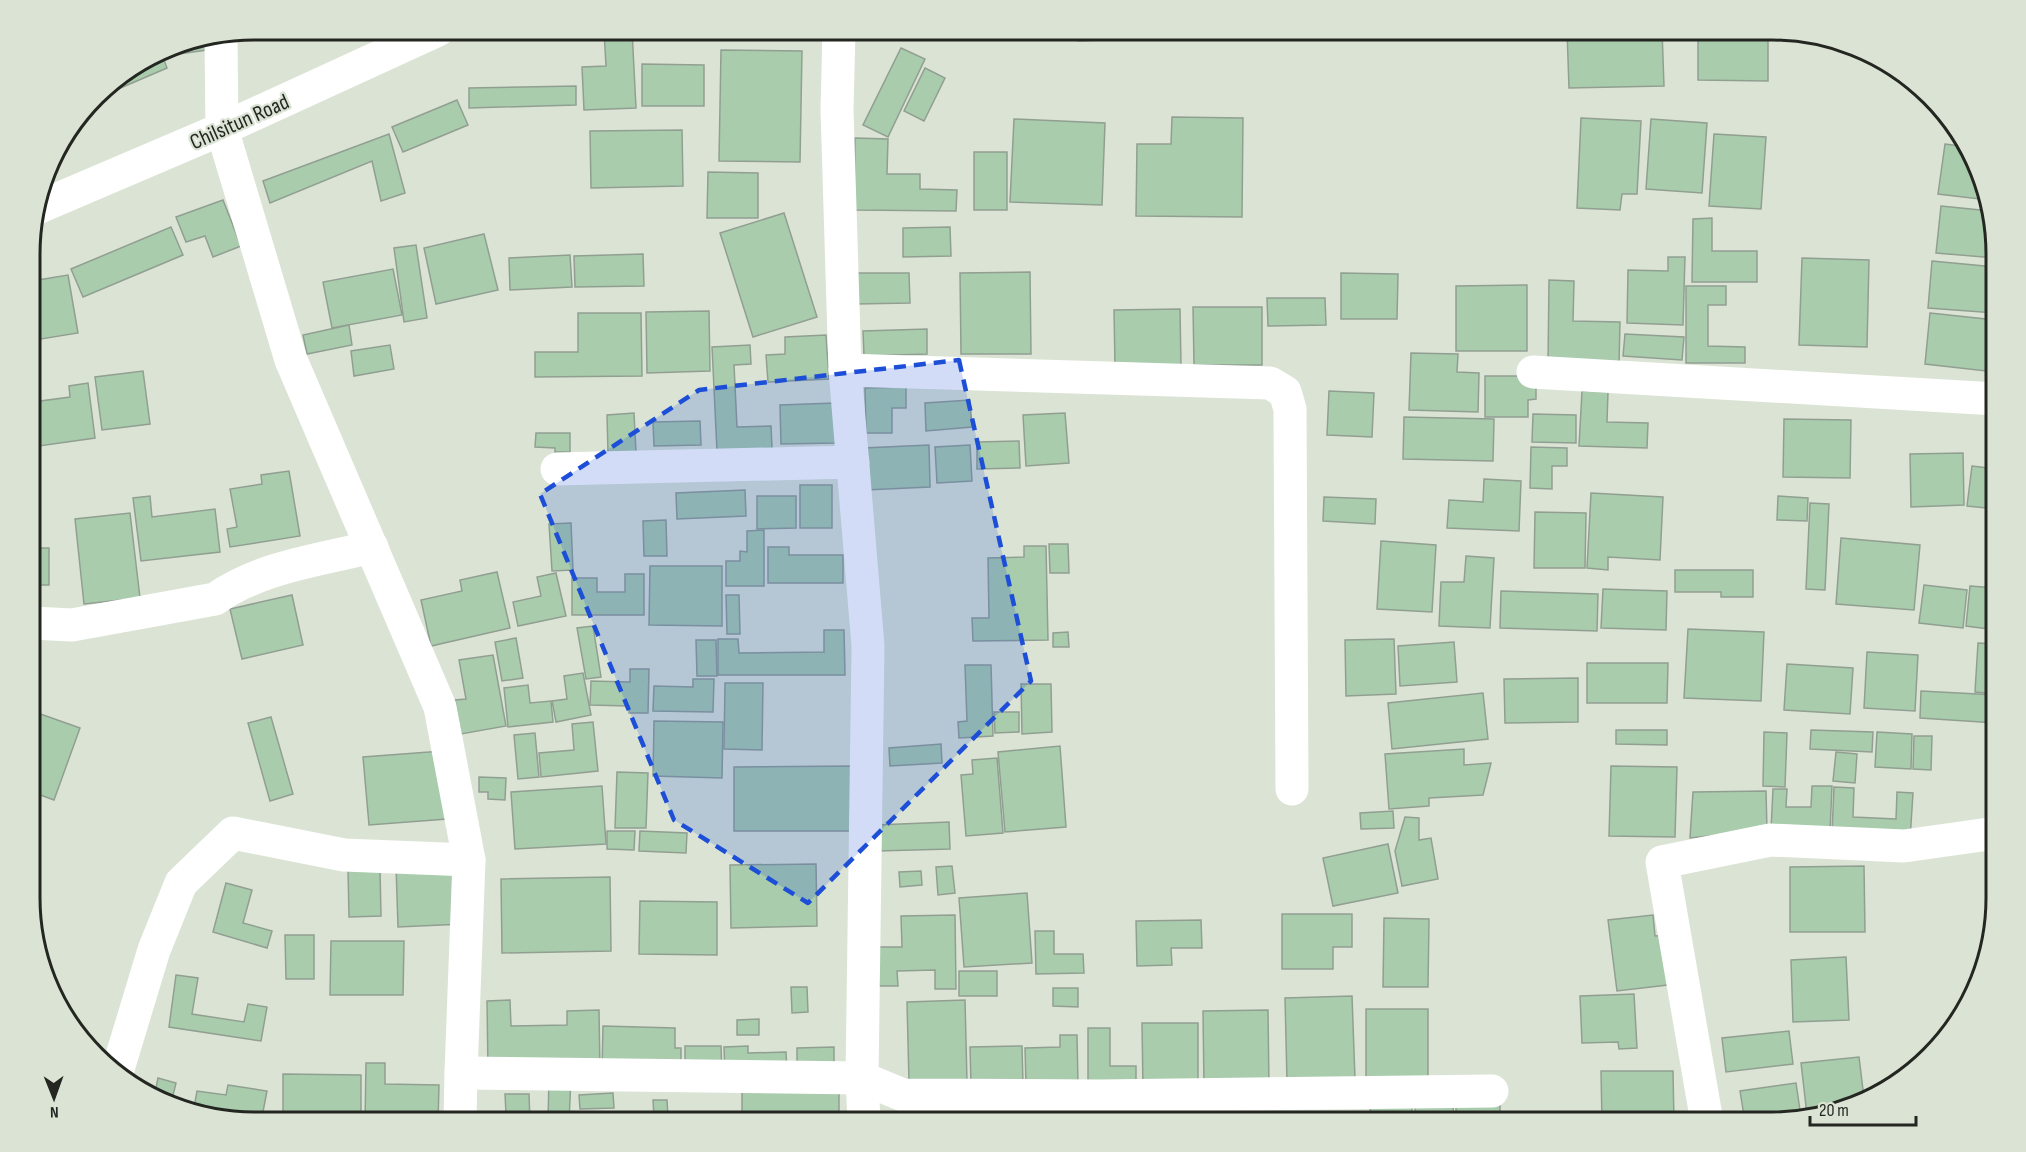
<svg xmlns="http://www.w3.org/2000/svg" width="2026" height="1152" font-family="'Sofia Sans Condensed',sans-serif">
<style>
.building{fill:#a9ccad;stroke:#919f92;stroke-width:1.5}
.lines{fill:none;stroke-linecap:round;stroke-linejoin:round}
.street{stroke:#fff;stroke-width:33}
.secondary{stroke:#fff;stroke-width:33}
.marked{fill:#1d4ed8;fill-opacity:0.2;stroke:#1d4ed8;stroke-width:4.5;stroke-dasharray:12 8;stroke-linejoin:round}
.labels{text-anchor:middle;stroke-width:4.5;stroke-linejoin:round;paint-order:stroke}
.street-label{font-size:22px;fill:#242721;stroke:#dbe4d4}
.rim{fill:none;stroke:#242721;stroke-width:3}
</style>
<rect width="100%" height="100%" fill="#dbe4d4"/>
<g class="building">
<polygon points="604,30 632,30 636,108 584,110 582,67 606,66"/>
<polygon points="1078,30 1126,30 1126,39 1078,41"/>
<polygon points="1567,30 1662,30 1664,86 1569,88"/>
<polygon points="1698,30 1768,30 1768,81 1698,80"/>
<polygon points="212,38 214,49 172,55 171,47"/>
<polygon points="901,48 925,59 888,137 863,125"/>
<polygon points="721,50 802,51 800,162 719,161"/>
<polygon points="161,52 167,68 109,93 106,86"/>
<polygon points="642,64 704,65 704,106 642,106"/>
<polygon points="925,68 945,78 924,121 904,111"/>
<polygon points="576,86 576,105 469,108 469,88"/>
<polygon points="457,100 468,125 403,152 392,127"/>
<polygon points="1172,117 1243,118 1242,217 1136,216 1137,144 1171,144"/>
<polygon points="1581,118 1641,121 1637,194 1622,194 1620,210 1577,208"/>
<polygon points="1014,119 1105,123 1102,205 1010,202"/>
<polygon points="1651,119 1707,123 1702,193 1646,189"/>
<polygon points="682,130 683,186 591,188 590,131"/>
<polygon points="389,134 405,193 381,201 372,161 270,203 263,181"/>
<polygon points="1714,134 1766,137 1761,209 1709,206"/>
<polygon points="855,138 888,139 887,174 920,174 920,189 957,190 956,211 854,210"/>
<polygon points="1945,144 1967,147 1984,182 1988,200 1938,194"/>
<rect x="974" y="152" width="33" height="58"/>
<polygon points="708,172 758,173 758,218 707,218"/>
<polygon points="223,200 241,246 213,257 205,236 186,242 176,217"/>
<polygon points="1941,206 1990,211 1995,240 1995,258 1936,253"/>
<polygon points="784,213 817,317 753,337 720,233"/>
<polygon points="1712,218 1712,251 1757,251 1757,282 1692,282 1693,219"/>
<polygon points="171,227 183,255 83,297 71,269"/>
<polygon points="950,227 951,256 903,257 903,228"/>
<polygon points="484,234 498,290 436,304 424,248"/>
<polygon points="416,245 427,318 404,322 394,248"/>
<polygon points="643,254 644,286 575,287 574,256"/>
<polygon points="570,255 572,287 510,290 509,258"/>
<polygon points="1668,257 1685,257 1683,325 1627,323 1628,270 1668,271"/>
<polygon points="1802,258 1869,260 1867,347 1799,345"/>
<polygon points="1932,261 1995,267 1995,313 1928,308"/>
<polygon points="393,269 402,315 332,328 323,282"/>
<polygon points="1030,272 1031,354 961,354 960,273"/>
<polygon points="856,273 909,273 910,303 856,304"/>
<polygon points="1341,273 1398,274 1397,319 1341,319"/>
<polygon points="68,275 78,333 35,340 32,324 32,281"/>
<polygon points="1549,280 1574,281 1573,321 1620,322 1619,365 1548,364"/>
<polygon points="1527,285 1527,351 1456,351 1456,286"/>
<polygon points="1686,286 1726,286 1726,305 1708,305 1708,346 1745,347 1745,363 1686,363"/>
<polygon points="1267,298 1325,298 1326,325 1268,326"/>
<polygon points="1193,307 1262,307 1262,365 1194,365"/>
<polygon points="1180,309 1181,366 1115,367 1114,310"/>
<polygon points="709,311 710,371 647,373 646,312"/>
<polygon points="578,313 641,313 642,376 535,377 535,352 578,352"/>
<polygon points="1930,313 1995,320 1995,372 1925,364"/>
<polygon points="349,325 352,345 307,354 303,335"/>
<polygon points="927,329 927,354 864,356 863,331"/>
<polygon points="1625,334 1684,337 1682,360 1623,356"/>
<polygon points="826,335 829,379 768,382 766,355 785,354 785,337"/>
<polygon points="390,345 394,369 354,376 351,351"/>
<polygon points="750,345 751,364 734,365 737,427 771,426 772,449 717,451 712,347"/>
<polygon points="1411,353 1458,354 1457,372 1479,373 1478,412 1409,410"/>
<polygon points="143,371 150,424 102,430 95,377"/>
<polygon points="1485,376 1536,376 1536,399 1528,400 1528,417 1485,417"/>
<polygon points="88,383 95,438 39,446 33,402 70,397 69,386"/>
<polygon points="906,387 906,408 892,408 892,433 866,433 865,388"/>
<polygon points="1329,391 1374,393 1372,437 1327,435"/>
<polygon points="1582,391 1608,392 1607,422 1648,423 1647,448 1579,446"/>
<polygon points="970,400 972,427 926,431 925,403"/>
<polygon points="835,403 837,443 781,444 780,405"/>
<polygon points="634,413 636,452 608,453 607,415"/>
<polygon points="1065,413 1069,463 1026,466 1023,415"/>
<polygon points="1533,414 1576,415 1576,443 1532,442"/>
<polygon points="1404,417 1494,419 1493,461 1403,459"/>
<polygon points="1784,419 1851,420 1850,478 1783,477"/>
<polygon points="700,421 701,445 654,446 653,422"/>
<polygon points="536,433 570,433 570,452 555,452 555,448 535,447"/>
<polygon points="1019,441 1020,468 977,469 977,442"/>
<polygon points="929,445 930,487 865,490 863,448"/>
<polygon points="970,445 972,481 937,483 935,447"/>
<polygon points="1531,447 1567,448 1567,466 1552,466 1552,489 1530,488"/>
<polygon points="1963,453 1964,505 1911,507 1910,454"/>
<polygon points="1972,466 1996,469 1996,509 1967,506"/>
<polygon points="289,471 300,536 230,547 227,529 237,527 230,489 262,484 261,475"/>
<polygon points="1484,479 1521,481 1519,531 1447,528 1449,500 1483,502"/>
<rect x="800" y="485" width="32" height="43"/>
<polygon points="745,490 746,516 677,519 676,493"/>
<polygon points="1591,493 1663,497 1660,560 1608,557 1608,570 1587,568"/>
<polygon points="150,496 152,517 215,509 220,552 141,561 133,498"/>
<polygon points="757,496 796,496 796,528 757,529"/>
<polygon points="1778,496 1808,498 1807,521 1777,520"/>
<polygon points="1324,497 1376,499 1375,524 1323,521"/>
<polygon points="1810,503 1829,504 1825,590 1806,589"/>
<polygon points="1535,512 1586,513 1585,568 1534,568"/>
<polygon points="130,513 140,598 84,604 75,519"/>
<polygon points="666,520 667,556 644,556 643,521"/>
<polygon points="571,523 573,570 552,571 549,524"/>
<polygon points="764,530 764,586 726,586 726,561 740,561 740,551 747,552 747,531"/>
<polygon points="1841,538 1920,545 1914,610 1836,604"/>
<polygon points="1381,541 1436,545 1432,612 1377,609"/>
<polygon points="1049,544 1068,544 1069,573 1050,573"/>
<polygon points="1024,546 1046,546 1048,640 973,641 972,618 989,618 988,558 1024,557"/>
<polygon points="768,547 789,547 789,555 843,555 843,583 768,583"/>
<rect x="32" y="548" width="17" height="37"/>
<polygon points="1466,556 1494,558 1490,628 1439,626 1441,582 1464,582"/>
<polygon points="650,566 722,566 722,626 649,625"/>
<polygon points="1675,570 1753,570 1753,597 1721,597 1721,592 1675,592"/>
<polygon points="497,572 510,628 431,646 421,600 462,591 460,580"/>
<polygon points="556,573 566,616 518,626 513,602 541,596 537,577"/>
<polygon points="625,574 644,574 644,615 572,615 572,578 597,578 597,592 625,592"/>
<polygon points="1924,585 1967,590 1963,628 1919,623"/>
<polygon points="1970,586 1996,588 1996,630 1966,626"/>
<polygon points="1603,589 1667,591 1666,630 1601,628"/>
<polygon points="1501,591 1598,594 1597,631 1500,628"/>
<polygon points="292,595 303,645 242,659 230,609"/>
<polygon points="726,595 739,595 740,634 727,634"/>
<polygon points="593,626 601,677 586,679 577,628"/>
<polygon points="1688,629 1764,632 1761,701 1684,698"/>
<polygon points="824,630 844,630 845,675 718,675 718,639 738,639 739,653 824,652"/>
<polygon points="1068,632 1069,647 1053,647 1053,633"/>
<polygon points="516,638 523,678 502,681 495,642"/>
<polygon points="1394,639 1396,694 1346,696 1345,640"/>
<polygon points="696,640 716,640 717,676 697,676"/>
<polygon points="1454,642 1457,682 1400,686 1398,646"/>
<polygon points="1978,643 1996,644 1996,694 1975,692"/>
<polygon points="1867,652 1918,655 1915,711 1864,708"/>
<polygon points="493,655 506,726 461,734 455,700 466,699 459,660"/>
<polygon points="1587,663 1668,663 1667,703 1587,703"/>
<polygon points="1787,664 1853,668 1850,714 1784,710"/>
<polygon points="965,665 991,665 993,736 959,738 958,722 967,721"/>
<polygon points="630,669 649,669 648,713 629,713 629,706 590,705 591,681 630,682"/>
<polygon points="583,673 591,715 556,722 552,701 567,699 564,676"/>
<polygon points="1578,678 1578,722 1505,723 1504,679"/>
<polygon points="693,679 714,679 713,712 653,711 654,686 693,687"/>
<polygon points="725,683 763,683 762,750 724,749"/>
<polygon points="1021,684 1051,684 1052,732 1022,734"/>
<polygon points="528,685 530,703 551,701 553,722 508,727 504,688"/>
<polygon points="1921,691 1996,695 1996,723 1920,718"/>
<polygon points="1483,693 1488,739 1392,749 1388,703"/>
<polygon points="32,711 80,728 54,800 32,792"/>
<polygon points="994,712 1019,712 1019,732 995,733"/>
<polygon points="271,717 293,794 270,801 248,723"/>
<polygon points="654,721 723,722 722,778 653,776"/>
<polygon points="593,722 598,771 541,777 539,753 574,750 572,724"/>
<polygon points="1616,730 1667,730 1667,745 1616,744"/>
<polygon points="1811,730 1873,732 1872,752 1810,749"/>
<polygon points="1764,732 1787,733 1785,787 1763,786"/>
<polygon points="1877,732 1912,734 1911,769 1875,767"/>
<polygon points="535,733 539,777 518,779 514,735"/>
<polygon points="1914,736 1932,736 1931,770 1913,769"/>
<polygon points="941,744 942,763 890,766 889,748"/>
<polygon points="1060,746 1066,827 1005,832 998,752"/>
<polygon points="1464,749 1464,765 1491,763 1483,795 1429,798 1429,806 1389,809 1385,754"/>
<polygon points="442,751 447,819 369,825 363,757"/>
<polygon points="1836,752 1857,754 1855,783 1833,781"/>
<polygon points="997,758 1003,833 966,836 961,775 973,774 972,760"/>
<polygon points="853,766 853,831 734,831 734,767"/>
<polygon points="1611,766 1677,767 1675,837 1609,836"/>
<polygon points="617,772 648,773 646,828 615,828"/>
<polygon points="479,777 506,778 505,800 488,799 488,792 479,792"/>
<polygon points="602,786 606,844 515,849 511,792"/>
<polygon points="1812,786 1832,786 1830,832 1771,830 1773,789 1787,789 1786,807 1811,807"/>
<polygon points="1834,787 1854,788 1853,817 1896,819 1897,792 1913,793 1910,840 1832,833"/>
<polygon points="1766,791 1767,830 1690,838 1693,792"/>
<polygon points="1393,811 1394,828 1361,829 1360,813"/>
<polygon points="1405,817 1419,818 1419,840 1431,838 1438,879 1402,886 1395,851"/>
<polygon points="949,822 950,849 877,851 876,825"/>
<polygon points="607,831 635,831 634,850 607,849"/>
<polygon points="640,831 687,833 686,853 639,851"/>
<polygon points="1388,844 1398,893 1333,906 1323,858"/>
<polygon points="461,864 463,924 398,927 396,866"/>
<polygon points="816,864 817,926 731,928 730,865"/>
<polygon points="952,866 955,893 938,895 936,867"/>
<polygon points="1864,866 1865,932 1790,932 1790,867"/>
<polygon points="348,869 380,869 381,916 349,917"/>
<polygon points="921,871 922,885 900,887 899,872"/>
<polygon points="610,877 611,951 502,953 501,879"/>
<polygon points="226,883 252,890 243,923 272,931 267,948 213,932"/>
<polygon points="1027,893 1032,963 964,967 959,898"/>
<polygon points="640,901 717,902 717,955 639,954"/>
<polygon points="1282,914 1352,914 1352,947 1333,947 1333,969 1282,969"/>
<polygon points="955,915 956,989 935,989 935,970 897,971 898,986 879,986 878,947 902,947 901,916"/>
<polygon points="1653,915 1655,936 1670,935 1676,984 1617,991 1608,920"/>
<polygon points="1384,918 1429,919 1428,987 1383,987"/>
<polygon points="1201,920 1202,948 1171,948 1172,965 1137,966 1136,921"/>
<polygon points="1035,931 1054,931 1054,954 1083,954 1084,973 1036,974"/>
<polygon points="285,935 314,935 314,979 286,979"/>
<polygon points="331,941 404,941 403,995 330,995"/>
<polygon points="1846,957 1849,1020 1793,1022 1791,960"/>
<rect x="959" y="971" width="38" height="25"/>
<polygon points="176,975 198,978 192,1014 244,1022 248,1004 267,1007 261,1041 169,1027"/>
<polygon points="791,987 807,987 808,1012 792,1013"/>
<polygon points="1053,988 1078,988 1078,1007 1053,1006"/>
<polygon points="1634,994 1637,1048 1619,1049 1618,1042 1582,1043 1580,996"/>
<polygon points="1352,996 1355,1079 1287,1081 1285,998"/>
<polygon points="510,1000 511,1026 567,1025 567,1011 599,1010 600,1070 488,1072 487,1001"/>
<polygon points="965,1000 967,1081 909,1082 907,1002"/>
<rect x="1366" y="1009" width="62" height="77"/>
<polygon points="1268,1010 1269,1087 1204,1088 1203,1011"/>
<polygon points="759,1019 759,1035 737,1035 737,1020"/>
<polygon points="1142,1023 1198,1023 1198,1088 1143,1088"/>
<polygon points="603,1026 675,1028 675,1048 681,1048 681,1073 602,1071"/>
<polygon points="1088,1028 1110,1028 1110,1066 1136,1066 1136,1086 1088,1086"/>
<polygon points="1789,1031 1793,1064 1726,1072 1722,1038"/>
<polygon points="1060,1035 1077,1035 1078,1084 1026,1085 1025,1048 1060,1047"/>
<polygon points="685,1046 721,1046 722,1073 685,1073"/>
<polygon points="748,1046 748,1053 786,1052 787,1071 725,1073 724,1047"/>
<polygon points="1022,1046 1023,1084 971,1085 970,1047"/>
<polygon points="834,1047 834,1071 797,1073 797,1048"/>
<polygon points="1859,1057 1864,1098 1807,1115 1801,1063"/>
<polygon points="366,1063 385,1063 385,1084 439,1085 438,1122 365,1122"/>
<polygon points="1601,1071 1673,1071 1674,1122 1602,1122"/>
<polygon points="283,1074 361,1075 361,1120 283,1119"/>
<polygon points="549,1076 571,1077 569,1122 548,1122"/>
<polygon points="158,1078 176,1083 171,1104 139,1089 140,1085 156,1088"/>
<polygon points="1796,1083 1801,1117 1786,1122 1745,1122 1740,1091"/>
<polygon points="228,1085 267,1091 261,1122 193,1113 197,1091 226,1095"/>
<polygon points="839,1089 839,1113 742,1114 742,1091"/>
<polygon points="613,1093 614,1108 580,1109 579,1095"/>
<polygon points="505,1094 529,1094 530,1122 482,1122 482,1115 506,1114"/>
<polygon points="653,1100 667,1100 668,1117 654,1117"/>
<polygon points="1193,1103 1193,1122 1123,1122 1122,1105"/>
<rect x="1456" y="1103" width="44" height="19"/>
<polygon points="1412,1105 1412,1122 1371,1122 1370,1107"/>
<polygon points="1453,1105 1454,1122 1415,1122 1415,1106"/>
<polygon points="1195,1106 1212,1106 1212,1122 1196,1122"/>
<polygon points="970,1117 990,1118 989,1122 969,1122"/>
<polygon points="635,1119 659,1119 658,1122 635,1122"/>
</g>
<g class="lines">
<g class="street">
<polyline points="839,30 837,110 845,370 868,646 862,1078 864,1122"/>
<polyline points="221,37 222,129 291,360 440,707 469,860 461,1073 460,1122"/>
<polyline points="845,370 1270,383 1285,392 1290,409 1292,789"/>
<polyline points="1533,372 1996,399"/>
<polyline points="557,469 853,462"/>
<path d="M32,623L72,625L215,599C260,567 319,560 372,547"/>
<polyline points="118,1069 154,950 181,883 233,833 344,855 469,860"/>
<polyline points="461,1073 862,1078 903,1095 1100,1096 1492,1091"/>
<polyline points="1707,1122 1662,862 1770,840 1904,846 1996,833"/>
</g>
<polyline class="secondary" points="37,208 222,129 438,30"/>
</g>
<path class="marked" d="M959,360L1031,681L808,903L674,820L540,494L699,390Z"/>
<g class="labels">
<g class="street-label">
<text transform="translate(239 121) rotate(-24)" y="8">Chilsitun Road</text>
</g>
</g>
<path d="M0 0H2026V1152H0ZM254 40H1772A214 214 0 0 1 1986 254V898A214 214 0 0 1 1772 1112H254A214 214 0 0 1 40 898V254A214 214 0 0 1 254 40Z" fill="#dbe4d4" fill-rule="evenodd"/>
<path class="rim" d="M254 40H1772A214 214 0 0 1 1986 254V898A214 214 0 0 1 1772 1112H254A214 214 0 0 1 40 898V254A214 214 0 0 1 254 40Z"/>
<g transform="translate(54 1098) rotate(179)" stroke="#dbe4d4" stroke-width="4.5" paint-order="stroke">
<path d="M0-4.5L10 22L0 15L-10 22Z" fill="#242721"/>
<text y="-9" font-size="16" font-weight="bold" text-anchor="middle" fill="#242721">N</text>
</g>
<path d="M1810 1116v9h106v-9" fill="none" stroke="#242721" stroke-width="3"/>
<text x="1819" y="1116" font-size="18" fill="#242721" stroke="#dbe4d4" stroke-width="4.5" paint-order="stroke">20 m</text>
</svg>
